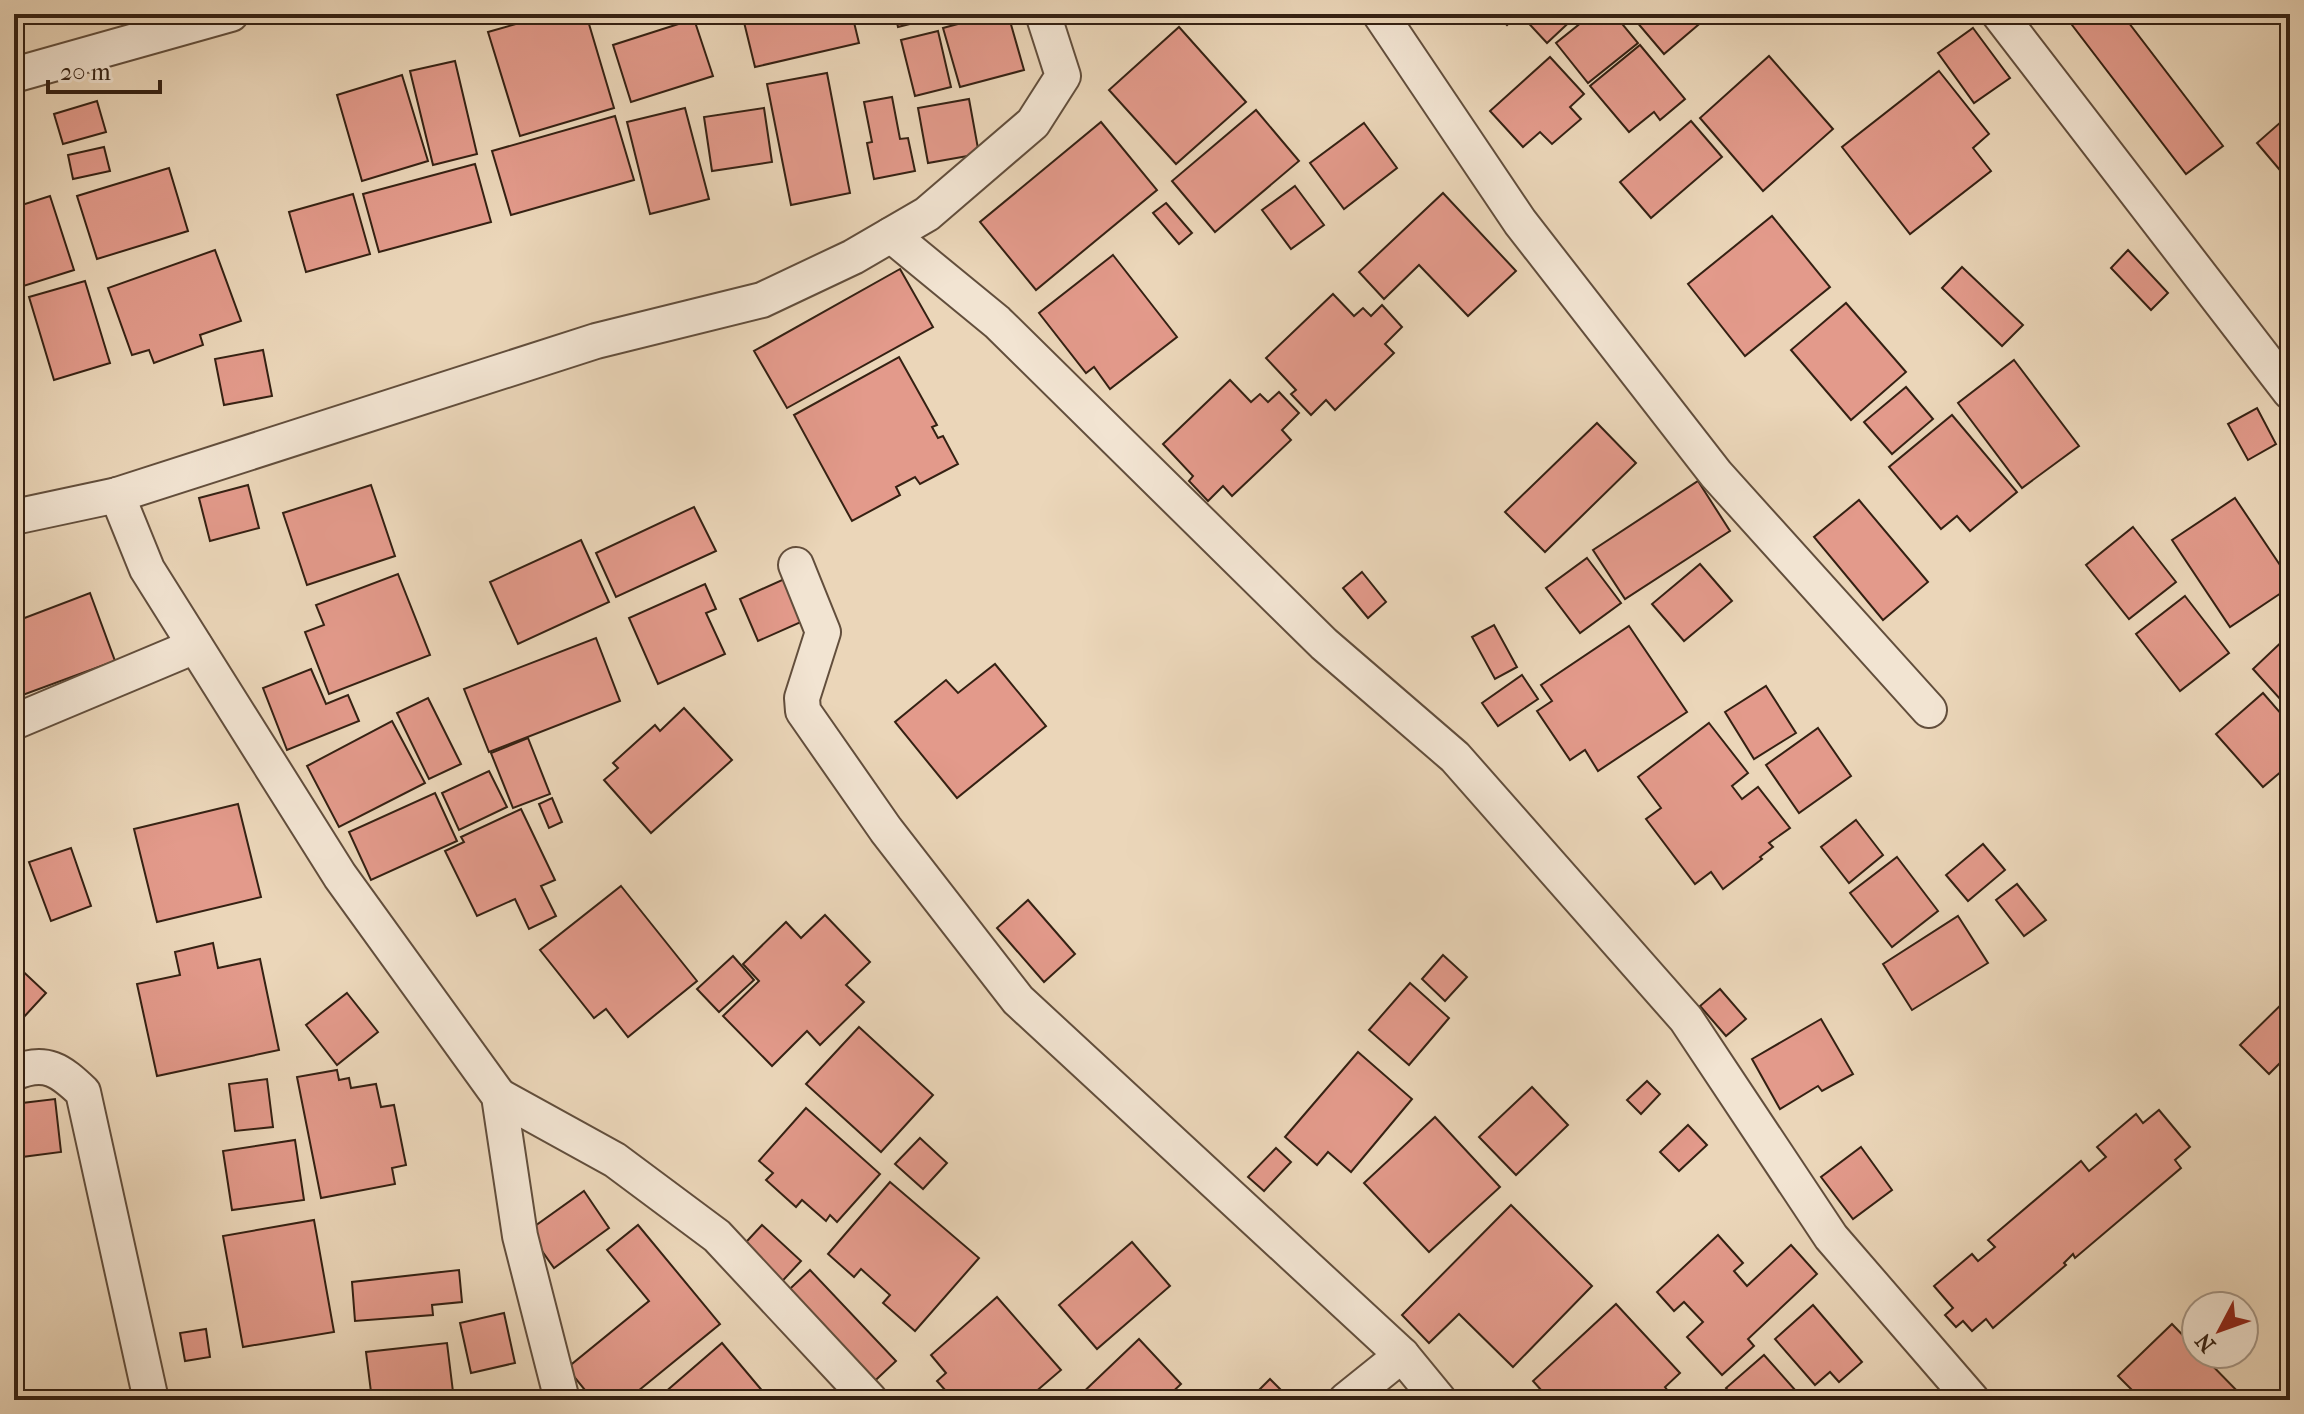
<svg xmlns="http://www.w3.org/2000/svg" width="2304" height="1414" font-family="'IM FELL French Canon',serif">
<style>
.building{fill:#e39a8b;stroke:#352113;stroke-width:2}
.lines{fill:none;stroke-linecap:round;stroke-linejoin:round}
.minor-casing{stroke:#624e3c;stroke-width:38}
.minor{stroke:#f2e4d2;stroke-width:34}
</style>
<rect width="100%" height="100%" fill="#ebd6b9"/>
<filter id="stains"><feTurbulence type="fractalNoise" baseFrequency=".0025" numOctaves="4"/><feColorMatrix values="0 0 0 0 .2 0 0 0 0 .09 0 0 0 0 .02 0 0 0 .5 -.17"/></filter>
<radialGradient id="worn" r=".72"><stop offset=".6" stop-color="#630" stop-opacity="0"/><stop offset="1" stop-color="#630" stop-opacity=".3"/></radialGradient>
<g class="building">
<polygon points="551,14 586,14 614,108 520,136 488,32"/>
<polygon points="742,14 852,14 859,43 755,67"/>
<polygon points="895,14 949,14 898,27"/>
<polygon points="995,14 1008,14 1024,70 960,87 943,28"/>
<polygon points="1496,14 1519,14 1507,25"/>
<polygon points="1520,14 1578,14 1547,43"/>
<polygon points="1592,14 1614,14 1638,43 1588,83 1556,43"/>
<polygon points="1630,14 1711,14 1664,54"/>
<polygon points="2079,14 2122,14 2223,146 2186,174 2069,21"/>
<polygon points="694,19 713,76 631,102 613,45"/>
<polygon points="1179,27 1246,102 1176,164 1109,90"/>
<polygon points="1973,28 2010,78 1974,103 1938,53"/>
<polygon points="938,31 951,87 915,96 901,40"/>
<polygon points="1640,45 1685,99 1660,120 1654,112 1629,132 1590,86"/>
<polygon points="1769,56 1833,129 1763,191 1700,118"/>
<polygon points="1550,57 1584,94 1570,107 1581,119 1552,144 1540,132 1523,147 1490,111"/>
<polygon points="455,61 477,154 433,165 410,71"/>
<polygon points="1939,71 1989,134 1973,148 1991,171 1910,234 1842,147"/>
<polygon points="827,73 850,193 791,205 767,84"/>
<polygon points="402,75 428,161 362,181 337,95"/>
<polygon points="892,97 900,139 908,138 915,171 874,179 867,143 872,142 864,102"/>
<polygon points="969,99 979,154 928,163 918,108"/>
<polygon points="97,101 106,132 63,144 54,114"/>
<polygon points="685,108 709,199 650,214 627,122"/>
<polygon points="764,108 772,162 712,171 704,117"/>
<polygon points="1256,110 1299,161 1215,232 1172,181"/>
<polygon points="2290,114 2290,182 2257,143"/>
<polygon points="615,116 634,180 511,215 492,151"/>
<polygon points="1691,121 1722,157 1651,218 1620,182"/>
<polygon points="1101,122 1157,190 1036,290 980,222"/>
<polygon points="1364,123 1397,168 1344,209 1310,163"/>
<polygon points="104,147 110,171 73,179 68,155"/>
<polygon points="475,164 491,222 379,252 363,194"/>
<polygon points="169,168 188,231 97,259 77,196"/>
<polygon points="1295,186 1324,225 1291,249 1262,210"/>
<polygon points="1443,193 1516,271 1468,316 1419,265 1384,299 1359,272"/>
<polygon points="353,194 370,254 306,272 289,212"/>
<polygon points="50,196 74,270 14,289 14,201 21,199 22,205"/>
<polygon points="1166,203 1192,233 1179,244 1153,213"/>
<polygon points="1772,216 1830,287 1745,356 1688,284"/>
<polygon points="215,250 241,321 200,335 203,345 154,363 149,350 132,355 108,288"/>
<polygon points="2128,250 2168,293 2151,310 2111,268"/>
<polygon points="1113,255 1177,337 1110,389 1094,367 1086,373 1039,313"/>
<polygon points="1962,267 2023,325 2002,346 1942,288"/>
<polygon points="900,269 933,327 787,408 754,351"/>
<polygon points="85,281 110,363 54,380 29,297"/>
<polygon points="1333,294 1354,316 1363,308 1371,316 1382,305 1402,327 1385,344 1394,353 1335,410 1326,400 1311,415 1291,394 1296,390 1266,358"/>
<polygon points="1846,303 1906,372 1851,420 1791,350"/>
<polygon points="263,350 272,396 224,405 215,359"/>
<polygon points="899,357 937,425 932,427 938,438 943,436 958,464 920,484 915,477 896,487 900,495 852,521 794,415"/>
<polygon points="2014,360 2079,446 2022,488 1958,403"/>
<polygon points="1230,380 1251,402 1260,394 1268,402 1279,392 1299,413 1282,430 1291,440 1232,496 1223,486 1208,501 1189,481 1193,476 1163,444"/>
<polygon points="1906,387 1933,419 1892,454 1864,422"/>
<polygon points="2257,408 2276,444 2248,460 2228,424"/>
<polygon points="1952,415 2017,492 1970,531 1957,516 1941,529 1889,467"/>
<polygon points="1597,423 1636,463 1545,552 1505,512"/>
<polygon points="1698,481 1730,531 1625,599 1593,550"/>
<polygon points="248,485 259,528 210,541 199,498"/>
<polygon points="371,485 395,556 307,585 283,513"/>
<polygon points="2235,498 2290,580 2290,587 2230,627 2172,540"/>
<polygon points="1859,500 1928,582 1883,620 1814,537"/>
<polygon points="694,507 716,551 616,597 596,553"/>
<polygon points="2133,527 2176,582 2129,619 2086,565"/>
<polygon points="581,540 609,602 518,644 490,582"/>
<polygon points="1587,558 1621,603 1580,633 1546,588"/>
<polygon points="1700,564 1732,601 1684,641 1652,604"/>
<polygon points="1362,572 1386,602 1368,618 1343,588"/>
<polygon points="398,574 430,655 329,694 305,632 324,625 316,605"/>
<polygon points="791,576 810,618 758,641 740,599"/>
<polygon points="705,584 716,609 706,613 725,654 658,684 629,618"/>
<polygon points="90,593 115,661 20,696 14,681 14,622"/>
<polygon points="2185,596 2229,653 2180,691 2136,634"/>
<polygon points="1494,625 1517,667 1495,679 1472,637"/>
<polygon points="1629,626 1687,712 1598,771 1585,750 1570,760 1537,711 1552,701 1541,685"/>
<polygon points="2290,634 2290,710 2253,669"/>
<polygon points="596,638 620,701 489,752 464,689"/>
<polygon points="995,664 1046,726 957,798 895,722 946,680 958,693"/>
<polygon points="311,669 326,704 348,695 359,721 287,750 263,688"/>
<polygon points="1522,675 1538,699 1498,726 1482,703"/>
<polygon points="1766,686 1796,733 1754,759 1725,712"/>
<polygon points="2263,693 2290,724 2290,764 2263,787 2216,734"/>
<polygon points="428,698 461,764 429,779 397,713"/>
<polygon points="684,708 732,760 651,833 604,780 618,768 613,763 655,725 660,731"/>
<polygon points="392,721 425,783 339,827 307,766"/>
<polygon points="1709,723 1748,773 1732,786 1742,799 1758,787 1790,828 1769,843 1773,847 1760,857 1762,859 1723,889 1711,872 1695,884 1646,819 1661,808 1638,777"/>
<polygon points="1818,728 1851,776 1799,813 1766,765"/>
<polygon points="528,738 550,794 513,808 491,753"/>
<polygon points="489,771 507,807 459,830 442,793"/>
<polygon points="435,793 457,841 371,880 349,832"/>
<polygon points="552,798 562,822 549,828 539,804"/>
<polygon points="238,804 261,897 157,922 134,829"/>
<polygon points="521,809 555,880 541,886 556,916 529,929 515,899 477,916 445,851 464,842 461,837"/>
<polygon points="1856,820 1883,855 1849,883 1821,847"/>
<polygon points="1983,844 2005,870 1968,901 1946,875"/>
<polygon points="71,848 91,906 51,921 29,862"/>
<polygon points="1897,857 1938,911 1892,947 1850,893"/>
<polygon points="2017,884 2046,920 2024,936 1996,900"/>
<polygon points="621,886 697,981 628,1037 606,1009 594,1018 540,950"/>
<polygon points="1028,900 1075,954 1044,982 997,928"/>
<polygon points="825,915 870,962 846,985 864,1002 820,1045 807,1031 772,1066 723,1016 759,981 743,964 786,922 801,938"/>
<polygon points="1958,916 1988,963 1912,1010 1883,964"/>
<polygon points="213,943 218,968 260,959 279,1050 157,1076 137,984 180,975 175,952"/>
<polygon points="1443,955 1467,977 1445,1001 1422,979"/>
<polygon points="733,956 754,980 719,1012 697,989"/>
<polygon points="14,963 46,993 23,1018 14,1009"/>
<polygon points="1410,983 1449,1018 1409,1065 1369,1030"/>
<polygon points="1720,989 1746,1019 1726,1036 1700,1006"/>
<polygon points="347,993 378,1032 337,1065 306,1025"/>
<polygon points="2290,996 2290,1053 2269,1074 2240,1045"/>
<polygon points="1821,1019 1853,1074 1822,1091 1818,1086 1780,1109 1752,1059"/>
<polygon points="859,1027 933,1095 881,1152 806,1084"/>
<polygon points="1358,1052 1412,1099 1351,1172 1328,1152 1317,1165 1285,1137"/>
<polygon points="337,1070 339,1080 349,1078 351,1088 376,1084 381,1107 394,1105 406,1165 392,1168 395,1184 321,1198 297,1077"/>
<polygon points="267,1079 273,1127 235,1131 229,1084"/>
<polygon points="1647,1081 1660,1094 1641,1114 1627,1100"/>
<polygon points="1532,1087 1568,1125 1516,1175 1479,1137"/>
<polygon points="55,1099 61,1152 14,1158 14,1104"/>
<polygon points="806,1108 880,1174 837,1222 830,1215 826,1221 802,1200 796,1207 766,1180 773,1173 759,1161"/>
<polygon points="2159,1110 2190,1147 2175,1160 2181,1168 2075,1258 2073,1254 2064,1263 2066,1265 1993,1328 1986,1319 1972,1331 1963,1321 1956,1327 1945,1315 1953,1308 1934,1286 1972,1254 1978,1261 1995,1247 1988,1240 2081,1161 2089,1171 2106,1157 2097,1147 2136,1114 2143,1123"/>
<polygon points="1435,1117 1500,1187 1429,1252 1364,1183"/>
<polygon points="1688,1125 1707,1145 1679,1171 1660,1152"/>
<polygon points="920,1138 947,1163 923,1189 895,1164"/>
<polygon points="295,1140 304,1200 232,1210 223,1151"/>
<polygon points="1861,1147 1892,1190 1853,1219 1821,1177"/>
<polygon points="1276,1148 1291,1162 1264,1191 1248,1177"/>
<polygon points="20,1169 23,1196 14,1197 14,1170"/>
<polygon points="890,1182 979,1258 915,1331 883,1303 890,1295 861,1269 854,1277 828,1254"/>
<polygon points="584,1191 609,1228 554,1268 528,1231"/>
<polygon points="1511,1205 1592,1286 1513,1367 1459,1314 1429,1343 1402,1315"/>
<polygon points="314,1220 334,1332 243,1347 223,1236"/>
<polygon points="638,1225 720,1324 627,1400 593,1400 567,1368 649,1301 607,1250"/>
<polygon points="762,1225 801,1261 773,1291 735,1254"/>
<polygon points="1718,1235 1743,1263 1734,1271 1747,1286 1791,1245 1817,1274 1748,1339 1754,1346 1722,1375 1687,1337 1703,1322 1684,1302 1674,1311 1657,1292"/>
<polygon points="1132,1242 1170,1286 1097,1349 1059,1305"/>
<polygon points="459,1270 462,1302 432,1305 433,1315 355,1321 352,1282"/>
<polygon points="810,1270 896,1361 865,1390 778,1300"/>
<polygon points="997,1297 1061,1370 1026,1400 954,1400 937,1381 946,1373 931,1355"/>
<polygon points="1616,1304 1680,1373 1665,1387 1668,1391 1659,1400 1550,1400 1533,1381"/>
<polygon points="1813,1305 1862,1362 1839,1382 1830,1372 1815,1385 1775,1339"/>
<polygon points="504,1313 515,1363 471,1373 460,1323"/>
<polygon points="2172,1324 2196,1349 2196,1354 2201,1354 2246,1400 2130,1400 2136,1394 2118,1376"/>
<polygon points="206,1329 210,1357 185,1361 180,1333"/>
<polygon points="1139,1339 1181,1384 1164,1400 1075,1400"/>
<polygon points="447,1343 454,1400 372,1400 366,1352"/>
<polygon points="722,1343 770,1400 656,1400"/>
<polygon points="1764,1355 1804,1400 1736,1400 1726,1388"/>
<polygon points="1270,1379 1291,1400 1249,1400"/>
</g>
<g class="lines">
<defs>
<g id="minor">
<polyline points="1380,14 1520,222 1716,474 1929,710"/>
<polyline points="1999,14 2290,392"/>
<polyline points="14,75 231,14"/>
<polyline points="891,235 997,322 1324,644 1455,757 1686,1019 1831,1237 1972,1400"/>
<polyline points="117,495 147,569 340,876 499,1096 520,1236 562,1400"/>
<polyline points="14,517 117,495 596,341 762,300 853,257 927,214 1033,123 1063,76 1043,14"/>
<polyline points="796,565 823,632 802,698 803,711 886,830 1018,1000 1402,1355 1439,1400"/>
<polyline points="14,722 195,646"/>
<path d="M14,1073C46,1059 61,1071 83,1092L151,1400"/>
<polyline points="499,1096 615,1160 717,1236 870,1400"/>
<polyline points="1346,1400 1402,1355"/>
</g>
</defs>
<use href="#minor" class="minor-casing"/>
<use href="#minor" class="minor"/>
</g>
<rect width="2304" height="1414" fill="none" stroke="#ebd6b9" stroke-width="48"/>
<rect x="16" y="16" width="2272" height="1382" fill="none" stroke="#352113" stroke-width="4"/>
<rect x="24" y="24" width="2256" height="1366" fill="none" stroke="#352113" stroke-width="2"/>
<g transform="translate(2220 1330) rotate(229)"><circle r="38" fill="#f2e4d2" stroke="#a69686" stroke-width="2"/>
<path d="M0-6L14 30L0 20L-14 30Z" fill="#8f2418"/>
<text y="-12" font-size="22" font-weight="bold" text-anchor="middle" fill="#352113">N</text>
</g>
<path d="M48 80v12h112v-12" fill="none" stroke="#352113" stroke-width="4"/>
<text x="60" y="80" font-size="24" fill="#352113" stroke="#f2e4d2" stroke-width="6" paint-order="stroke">20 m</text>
<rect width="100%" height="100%" filter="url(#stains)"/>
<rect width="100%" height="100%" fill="url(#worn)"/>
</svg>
